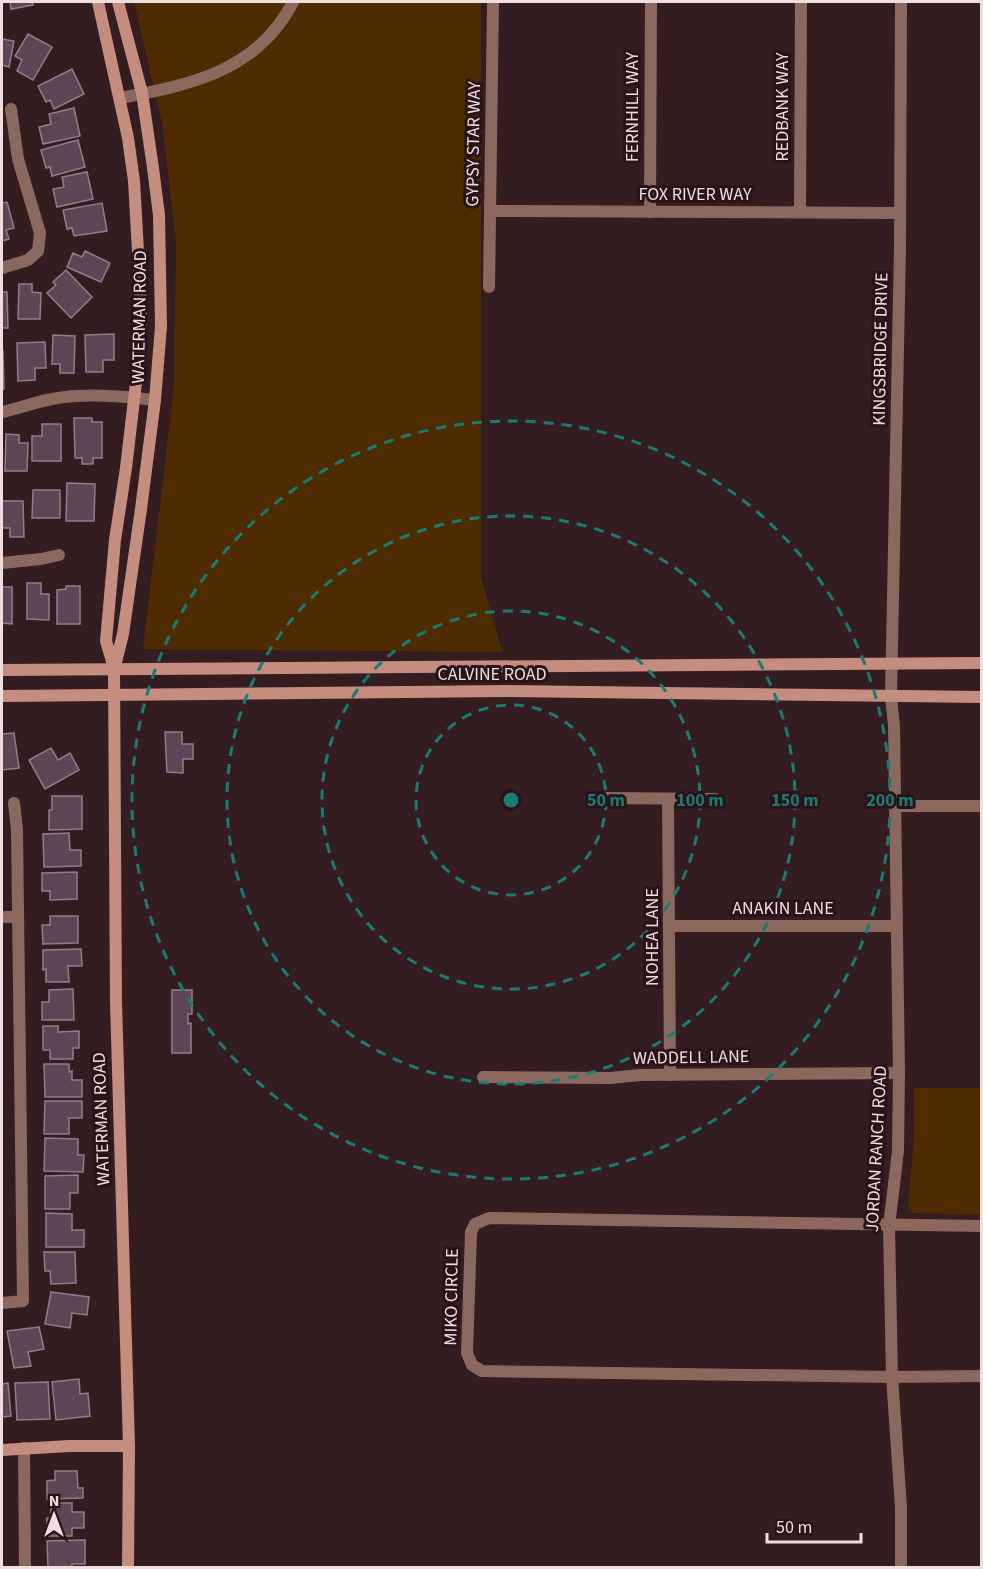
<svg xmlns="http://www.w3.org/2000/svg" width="983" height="1569" font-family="'Source Sans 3',sans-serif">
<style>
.green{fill:#4e2b00}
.building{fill:#5c4554;stroke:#937b8a;stroke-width:1.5}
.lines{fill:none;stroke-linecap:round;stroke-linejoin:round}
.street{stroke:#8a685e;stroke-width:12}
.secondary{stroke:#c48d7e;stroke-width:12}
.ring{fill:none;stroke:#1a7b74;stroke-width:3;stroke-dasharray:10 8}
.labels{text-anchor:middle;stroke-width:6;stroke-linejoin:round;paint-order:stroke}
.street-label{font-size:18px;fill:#efdee0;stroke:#2a1318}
.centre{fill:#1a7b74;stroke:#2a1318;stroke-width:3}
.ring-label{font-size:18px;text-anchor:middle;font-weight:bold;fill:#1a7b74;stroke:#2a1318;stroke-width:6;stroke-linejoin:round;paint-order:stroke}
</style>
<rect width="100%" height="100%" fill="#341d21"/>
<g class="green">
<polygon points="134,2 481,2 481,577 502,652 143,649 174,387 176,242 162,122"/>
<polygon points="914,1088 981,1088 981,1215 913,1213 908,1209 914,1139"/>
</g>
<g class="building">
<polygon points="10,2 32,2 33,5 11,9"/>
<polygon points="28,34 52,47 33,80 17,71 22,60 15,56"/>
<polygon points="2,39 14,41 9,67 2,65"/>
<polygon points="72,69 84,94 54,109 50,100 46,102 38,86"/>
<polygon points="74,108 80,136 43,144 39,127 51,124 49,114"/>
<polygon points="78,140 85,167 52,176 50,167 46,168 41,150"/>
<polygon points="87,172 93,199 57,207 53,189 64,187 62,177"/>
<polygon points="7,202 14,228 6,230 9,239 2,241 2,203"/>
<polygon points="102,203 107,231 74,236 72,228 67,229 63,210"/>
<polygon points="85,251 110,263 101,282 67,267 73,253 82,257"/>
<polygon points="66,270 92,297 71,318 47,293 56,285 53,282"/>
<polygon points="19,284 32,284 32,292 41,293 40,319 18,319"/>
<polygon points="2,292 7,292 8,328 2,328"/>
<polygon points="114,334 114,360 103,360 103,372 86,372 85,335"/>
<polygon points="53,335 75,336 74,373 60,373 60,364 52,364"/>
<polygon points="45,342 46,368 35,368 35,380 18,381 17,343"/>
<polygon points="2,351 3,351 4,389 2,390"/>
<polygon points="74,418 92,418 92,422 102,422 102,458 93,458 93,464 82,464 82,458 75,458"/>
<polygon points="42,424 61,424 61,461 32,461 32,436 42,436"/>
<polygon points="6,434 19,435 19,443 28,443 27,471 5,471"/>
<polygon points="67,483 95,484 94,521 66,521"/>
<polygon points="33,490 60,490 60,518 32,518"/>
<polygon points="2,501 23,501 24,537 10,537 10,528 2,528"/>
<polygon points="27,583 41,583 41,594 49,594 49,620 27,619"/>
<polygon points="66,586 80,586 80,624 57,624 57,590 66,589"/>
<polygon points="2,587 12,587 12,624 2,623"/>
<polygon points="165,732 182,732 182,744 193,744 193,759 183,759 183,773 167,772"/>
<polygon points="14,733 19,768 2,770 2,734"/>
<polygon points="51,748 58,760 70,753 79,770 45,789 29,760"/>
<polygon points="52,796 82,796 82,829 49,830 49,810 52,810"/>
<polygon points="69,833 70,850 81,850 81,866 44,867 43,834"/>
<polygon points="77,872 77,899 50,900 50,891 42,891 42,873"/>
<polygon points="50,916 78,916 78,943 43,944 42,925 50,925"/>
<polygon points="81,949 82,966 68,966 69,982 46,982 46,969 43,970 43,950"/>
<polygon points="73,989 74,1020 42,1020 42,1002 49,1002 49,990"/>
<polygon points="172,990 192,990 192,1014 188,1014 188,1024 191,1023 191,1053 172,1053"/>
<polygon points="43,1026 58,1026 58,1032 79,1031 79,1048 73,1048 73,1059 50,1059 50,1050 43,1050"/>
<polygon points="44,1064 69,1064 69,1072 72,1071 72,1080 82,1080 82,1097 45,1097"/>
<polygon points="45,1101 82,1101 82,1118 69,1118 69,1134 44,1134"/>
<polygon points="45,1138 78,1139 78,1155 84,1155 83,1172 44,1171"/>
<polygon points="78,1175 78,1193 70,1193 70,1209 45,1209 45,1176"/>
<polygon points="46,1213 72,1214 72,1230 84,1230 84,1247 46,1247"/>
<polygon points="44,1252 75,1252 76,1283 51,1284 50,1271 45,1271"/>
<polygon points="51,1292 89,1297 87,1315 72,1313 70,1328 45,1324"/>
<polygon points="39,1327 44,1349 28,1352 31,1366 14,1368 7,1331"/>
<polygon points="79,1379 80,1394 88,1393 90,1416 56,1420 52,1382"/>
<polygon points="48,1382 50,1419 17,1420 15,1383"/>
<polygon points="8,1383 11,1416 2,1417 2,1384"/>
<polygon points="55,1471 77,1471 78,1488 83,1488 83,1498 47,1499 47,1481 55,1480"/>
<polygon points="51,1503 72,1503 72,1512 84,1512 84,1528 72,1528 72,1536 47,1536 47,1518 51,1518"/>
<polygon points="85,1540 85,1564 72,1564 72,1568 48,1568 47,1541"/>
</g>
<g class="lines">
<g class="street">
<polyline points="901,2 900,248 891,697 894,726 899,1073 898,1151 889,1226 892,1377 901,1507 901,1568"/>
<path d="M120,98C189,85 257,72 293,2"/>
<polyline points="490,211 900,213"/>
<polyline points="650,212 651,2"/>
<polyline points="800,212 801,2"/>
<polyline points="2,268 28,260 38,251 40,233 18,159 11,109"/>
<polyline points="489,287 493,2"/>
<path d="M2,412C18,409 35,402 52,399C86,393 120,396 155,400"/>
<polyline points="2,563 41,559 59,555"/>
<polyline points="607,798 715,799"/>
<polyline points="668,799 670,1075"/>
<polyline points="896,806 982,806"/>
<polyline points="2,917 17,917"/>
<polyline points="670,926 896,926"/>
<polyline points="483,1077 610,1078 640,1075 899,1073"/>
<polyline points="982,1226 489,1218 475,1224 471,1232 467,1353 472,1365 482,1371 892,1377 982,1376"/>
<polyline points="2,1303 23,1301 17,830 14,803"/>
<polyline points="24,1448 25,1568"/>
</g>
<g class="secondary">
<polyline points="98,2 128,138 134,181 141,304 139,357 126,468 115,540 106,641 114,668"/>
<polyline points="118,2 142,93 153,168 159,215 161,326 155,400 141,509 123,634 114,670 116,1002 129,1446 128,1568"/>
<polyline points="2,670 982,663"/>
<polyline points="2,696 507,691 982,697"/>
<polyline points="2,1450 69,1446 129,1446"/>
</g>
</g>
<g class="ring">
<circle cx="511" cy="800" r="95"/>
<circle cx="511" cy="800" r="189"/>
<circle cx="511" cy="800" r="284"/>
<circle cx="511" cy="800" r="379"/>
</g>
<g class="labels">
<g class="street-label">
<text transform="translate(632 107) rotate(-90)" y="6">FERNHILL WAY</text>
<text transform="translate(782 107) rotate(-90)" y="6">REDBANK WAY</text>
<text transform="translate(473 144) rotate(-89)" y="6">GYPSY STAR WAY</text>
<text x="695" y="200">FOX RIVER WAY</text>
<text transform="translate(139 317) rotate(-89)" y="6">WATERMAN ROAD</text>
<text transform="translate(880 349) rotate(-89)" y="6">KINGSBRIDGE DRIVE</text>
<text x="492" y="680">CALVINE ROAD</text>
<text x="783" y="914">ANAKIN LANE</text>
<text transform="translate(652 937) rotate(-90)" y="6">NOHEA LANE</text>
<text transform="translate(691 1057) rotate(-1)" y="6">WADDELL LANE</text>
<text transform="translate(101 1119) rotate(-92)" y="6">WATERMAN ROAD</text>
<text transform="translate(876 1149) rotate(-87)" y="6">JORDAN RANCH ROAD</text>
<text transform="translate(451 1297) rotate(-89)" y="6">MIKO CIRCLE</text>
</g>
</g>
<circle cx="511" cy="800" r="9" class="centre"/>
<g class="ring-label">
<text x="606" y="806">50 m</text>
<text x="700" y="806">100 m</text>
<text x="795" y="806">150 m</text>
<text x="890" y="806">200 m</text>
</g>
<rect width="983" height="1569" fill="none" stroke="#efdee0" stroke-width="6"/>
<g transform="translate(54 1515)" stroke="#2a1318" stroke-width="4.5" paint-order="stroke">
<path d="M0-4.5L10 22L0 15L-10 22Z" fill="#efdee0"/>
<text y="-9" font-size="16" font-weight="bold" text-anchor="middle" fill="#efdee0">N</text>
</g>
<path d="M767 1533v9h94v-9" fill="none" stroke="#efdee0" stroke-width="3"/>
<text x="776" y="1533" font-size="18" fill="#efdee0" stroke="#2a1318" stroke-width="4.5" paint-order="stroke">50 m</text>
</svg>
